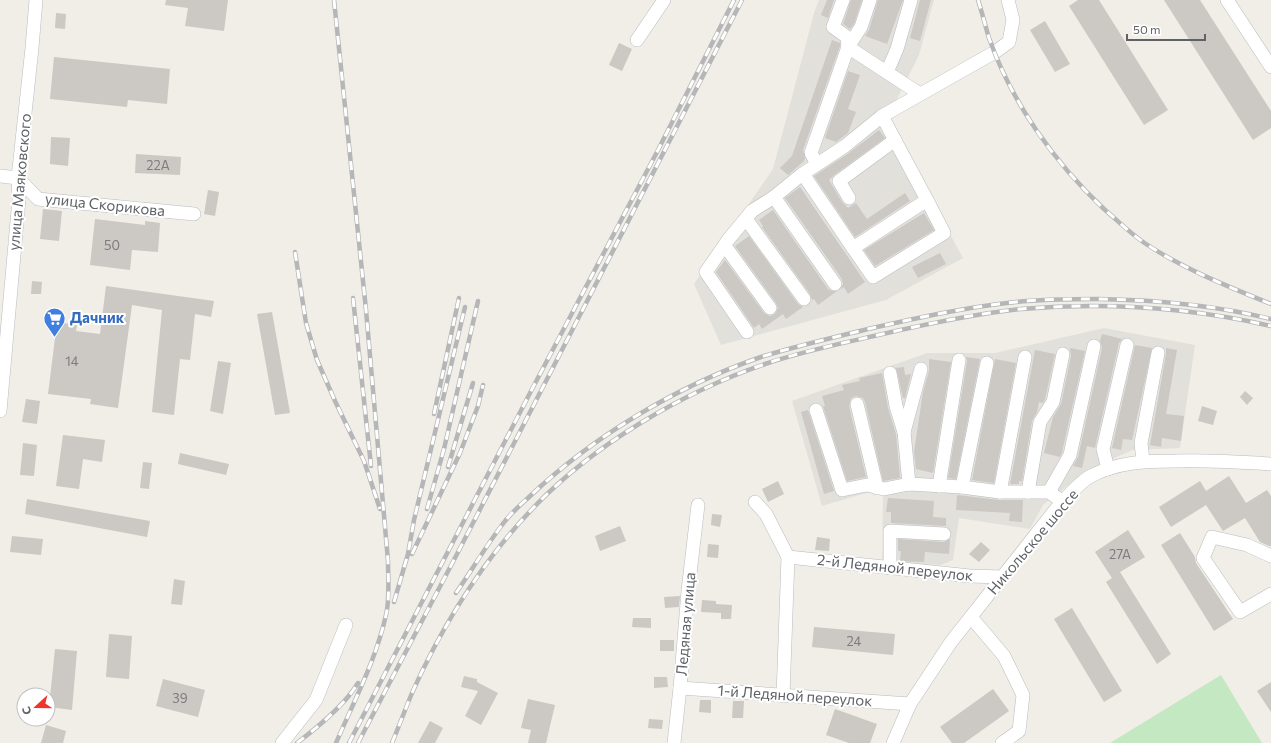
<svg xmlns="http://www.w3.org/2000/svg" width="1271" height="743" font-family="Commissioner,sans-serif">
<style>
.industrial{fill:#e2e0db}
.green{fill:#c4e8c2}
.building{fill:#ccc8c3}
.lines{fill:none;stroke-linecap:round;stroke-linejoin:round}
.minor-casing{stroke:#b9bcc0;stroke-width:14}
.minor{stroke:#fff;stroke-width:13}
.rail-casing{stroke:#b5b6b7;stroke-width:4.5}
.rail{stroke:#fff;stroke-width:3;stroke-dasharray:9;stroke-linecap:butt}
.labels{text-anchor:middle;stroke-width:4;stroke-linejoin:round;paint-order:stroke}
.number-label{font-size:13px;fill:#7a7c7e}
.street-label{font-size:15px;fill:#5e6267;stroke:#fff}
.shop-label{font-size:15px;font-weight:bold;fill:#366cbe;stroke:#fff;text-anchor:start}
</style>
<rect width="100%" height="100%" fill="#f0eee6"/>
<g class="industrial">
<polygon points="819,0 934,0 919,55 887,119 963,258 886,300 721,345 694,284 773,169 814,13"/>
<polygon points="1104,328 1195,345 1180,448 1133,450 1089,469 1043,505 1030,529 959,518 953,560 941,565 882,562 883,495 873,491 822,506 792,401 927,353 995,353"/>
</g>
<polygon class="green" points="1221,675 1262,743 1110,743"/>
<g class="building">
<polygon points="166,0 228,0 224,31 185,26 188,8 165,5"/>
<polygon points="827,0 834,0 828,18 821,15"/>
<polygon points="851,0 862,0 854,24 850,29 843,24"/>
<polygon points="878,0 903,0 887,44 865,36 869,30"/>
<polygon points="920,0 931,0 920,41 910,38"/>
<polygon points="1078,0 1099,0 1168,110 1144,125 1069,6"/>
<polygon points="1164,0 1200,0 1271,111 1271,128 1253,140"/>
<polygon points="56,13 66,14 65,29 55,28"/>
<polygon points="1045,21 1070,64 1055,72 1030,30"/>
<polygon points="832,40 840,43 840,46 803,150 805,158 804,161 788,175 780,168 792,156"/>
<polygon points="619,43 632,49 622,71 609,65"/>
<polygon points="54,57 170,69 167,104 128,100 127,107 50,99"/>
<polygon points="848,71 860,75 848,109 856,112 848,133 836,142 825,138"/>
<polygon points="879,130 885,138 834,175 829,180 842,202 848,208 856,203 867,219 905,193 910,201 855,237 814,176 849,153"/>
<polygon points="51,137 70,138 68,166 50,164"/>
<polygon points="136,154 181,157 180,175 135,173"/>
<polygon points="800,187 865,282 848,294 844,287 841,289 843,284 842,279 785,198"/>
<polygon points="208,190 219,192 215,216 204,214"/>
<polygon points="43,209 62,211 59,241 40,239"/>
<polygon points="773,210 828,289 832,291 837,291 818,305 814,299 812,300 810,294 762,227 763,226 759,220"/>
<polygon points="924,213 934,230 875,266 864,250"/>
<polygon points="95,219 145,225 145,221 160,223 158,252 132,250 130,270 90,265"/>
<polygon points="749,236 798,304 803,307 786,319 783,314 762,329 759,324 754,328 716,272 725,260 764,313 770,316 775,314 778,308 776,303 735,246"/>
<polygon points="940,253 946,264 918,278 912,267"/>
<polygon points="32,281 42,282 41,294 31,294"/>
<polygon points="106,286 214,301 211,317 195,314 190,360 180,359 174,415 152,412 162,310 132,305 118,408 90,404 91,399 48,394 57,322 77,325 76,331 100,334"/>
<polygon points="272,312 290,413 275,415 257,314"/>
<polygon points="1102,334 1122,339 1119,343 1095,448 1087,446 1082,468 1073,466 1078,457 1102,348 1100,341"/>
<polygon points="1135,345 1152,348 1132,440 1123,439 1121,450 1112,448"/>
<polygon points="1070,348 1085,351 1062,452 1060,457 1044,453 1053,417 1061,404 1071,356"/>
<polygon points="1166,348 1177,350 1166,414 1184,416 1181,441 1162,438 1161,447 1150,445 1166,354"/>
<polygon points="1035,350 1055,354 1045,399 1043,403 1039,402 1037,412 1032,421 1022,481 1019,481 1019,484 1010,484"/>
<polygon points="966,357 980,359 956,479 948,478 967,361"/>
<polygon points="929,359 951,362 933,473 916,469 914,452 923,392 929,371"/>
<polygon points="995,359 1016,363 994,483 972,480"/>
<polygon points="218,361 231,363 223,414 210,411"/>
<polygon points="904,367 905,375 911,374 905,398 903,398 896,368"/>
<polygon points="882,373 888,408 896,434 900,478 883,481 865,402 863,398 856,396 851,398 849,406 866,477 847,481 823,406 825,406 822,396 844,390 842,385 860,381 859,378"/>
<polygon points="1245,391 1253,398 1247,405 1240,397"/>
<polygon points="26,399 40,401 37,424 22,422"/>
<polygon points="1202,406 1217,411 1213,425 1198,421"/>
<polygon points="808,410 834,491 824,494 801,412"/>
<polygon points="63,435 105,440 102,462 83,459 79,489 56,486"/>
<polygon points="23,443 37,445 34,476 20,475"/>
<polygon points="180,453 229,464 226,475 178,464"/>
<polygon points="143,462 152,463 149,489 140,488"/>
<polygon points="1229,476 1246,503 1267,490 1271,496 1271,546 1269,546 1260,542 1245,518 1223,531 1206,505 1171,527 1159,507 1200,481 1206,491"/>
<polygon points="778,481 784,494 768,502 762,489"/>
<polygon points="957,495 999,500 1023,500 1022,522 1009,521 1010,513 956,510"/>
<polygon points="888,498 934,501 933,517 946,518 946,526 891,523 891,512 886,512"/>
<polygon points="27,499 150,521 147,537 25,514"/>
<polygon points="712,514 722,515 720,527 711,525"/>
<polygon points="620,526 626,541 600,551 595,536"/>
<polygon points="1128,530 1145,557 1120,572 1171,654 1157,664 1106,582 1112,578 1095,552"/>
<polygon points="1180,533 1195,557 1196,563 1233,619 1214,631 1161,545"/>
<polygon points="12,536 43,539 41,555 10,552"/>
<polygon points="817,537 830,539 829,551 815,550"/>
<polygon points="898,539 944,542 950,539 949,554 925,552 924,562 900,561 901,551 898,551"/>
<polygon points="981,542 990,550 979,562 969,554"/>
<polygon points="708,544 719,545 718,558 707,557"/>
<polygon points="174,579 185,581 182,605 171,604"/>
<polygon points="680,596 679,607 665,608 664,597"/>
<polygon points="702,600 716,601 716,604 732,605 731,619 721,619 721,613 701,612"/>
<polygon points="1072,608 1122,691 1104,702 1054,619"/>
<polygon points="633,618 651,618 651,628 632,627"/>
<polygon points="814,627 895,634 893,655 812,647"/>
<polygon points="109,634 132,636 129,679 106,677"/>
<rect x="660" y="640" width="14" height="11"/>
<polygon points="55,649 77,651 72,710 49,707"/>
<polygon points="464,676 477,679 477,682 498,693 481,725 465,716 478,691 461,687"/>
<polygon points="654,677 667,677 668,687 654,688"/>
<polygon points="163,679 205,690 198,717 156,706"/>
<polygon points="1271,682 1271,712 1257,691"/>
<polygon points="993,689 1009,711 964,743 952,743 940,727"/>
<polygon points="528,699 555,705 546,743 528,743 531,730 521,728"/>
<polygon points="700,700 711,700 711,713 699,712"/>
<polygon points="733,701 744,701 743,718 732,718"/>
<polygon points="835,709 877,724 870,743 849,743 826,735"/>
<polygon points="649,719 663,720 662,729 648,728"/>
<polygon points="430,721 443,728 435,743 418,743"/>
<polygon points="46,725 66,731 63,743 41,743"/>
</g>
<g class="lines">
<defs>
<g id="minor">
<polyline points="843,0 833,27 847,37 848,47"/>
<polyline points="1227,0 1271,67"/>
<polyline points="637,40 664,0"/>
<polyline points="848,47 861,27 870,0"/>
<polyline points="887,72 897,49 911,0"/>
<polyline points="817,164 811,153 848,47 920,94"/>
<polyline points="803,174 853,248 927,200 882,116"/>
<polyline points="0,176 18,178 38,199 194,214"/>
<polyline points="774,197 835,284"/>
<polyline points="849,198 839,181 895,140"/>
<polyline points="746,219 804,299"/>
<polyline points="725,246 770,308"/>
<polyline points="853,248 873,277 944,233 927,200"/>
<polyline points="747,332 706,272 728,240 752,211 774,197 801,175 845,146 882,116 995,52 1009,42 1013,20 1008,0"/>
<polyline points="890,373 896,406 904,432"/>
<polyline points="857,404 877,488"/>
<polyline points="816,410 842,490 867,485 884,489 909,484 962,487 1000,492 1049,492 1063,502"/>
<polyline points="0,411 19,199 18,178 32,48 36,0"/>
<polyline points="1143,461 1141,443 1158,353"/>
<polyline points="1108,469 1103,449 1127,345"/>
<polyline points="909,484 904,432 921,369"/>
<polyline points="939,486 959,360"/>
<polyline points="962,487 987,363"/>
<polyline points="1000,492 1025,357"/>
<polyline points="1028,492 1040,422 1053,402 1063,354"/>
<polyline points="1049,492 1070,455 1094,346"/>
<polyline points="755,502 766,514 788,557"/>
<polyline points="1271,556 1247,545 1212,537 1203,558 1240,612 1271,594"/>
<polyline points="890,568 890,531 944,534"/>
<polyline points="971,617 1004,656 1023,695 1019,731 1002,743"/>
<polyline points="680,688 910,704"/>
<polyline points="783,696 788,557 970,576 1002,577"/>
<polyline points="282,743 316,700 346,625"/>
<polyline points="674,743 680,688 688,591 698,505"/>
<path d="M893,743L910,704L951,642L1056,509C1066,498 1077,485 1089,477C1116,462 1146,461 1176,461C1208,460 1239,462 1271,464"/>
</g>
</defs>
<use href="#minor" class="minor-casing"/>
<use href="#minor" class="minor"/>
<defs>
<g id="rail">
<path d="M334,0L366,310L388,561C388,578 390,598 386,615C376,660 354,701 336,743"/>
<path d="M978,0C982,12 985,25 989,38C1012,103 1054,162 1104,209C1118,221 1131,234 1146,244C1184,269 1229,287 1271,304"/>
<polyline points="295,252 306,323 317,360 335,401 364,461 380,509"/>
<polyline points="353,298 371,466"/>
<polyline points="434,414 459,298"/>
<polyline points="448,467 473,383"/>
<polyline points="427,509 444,449 478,301"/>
<polyline points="412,554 460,453 478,406 483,385"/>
<path d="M456,593C472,570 486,546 502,525C509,515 519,506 528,498C592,437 677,386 761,357C796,346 832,338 868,329C917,318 966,307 1016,302C1043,299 1071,299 1098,299C1157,300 1214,305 1271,319"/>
<polyline points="394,602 408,554 414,520 465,307"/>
<path d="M297,743C318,727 345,705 358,683"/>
<polyline points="349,743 530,393 657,152 734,0"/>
<polyline points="358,743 456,556 742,0"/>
<path d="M392,743C399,726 405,710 412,693C442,626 484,559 535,506C595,444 683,392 765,364C800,352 838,344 874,336C922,325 972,314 1021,309C1107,302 1187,307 1271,326"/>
</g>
</defs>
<use href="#rail" class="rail-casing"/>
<use href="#rail" class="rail"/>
</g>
<defs>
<symbol id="supermarket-pin" viewBox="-11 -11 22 30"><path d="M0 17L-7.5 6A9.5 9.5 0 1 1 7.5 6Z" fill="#3f7fe0" stroke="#fff"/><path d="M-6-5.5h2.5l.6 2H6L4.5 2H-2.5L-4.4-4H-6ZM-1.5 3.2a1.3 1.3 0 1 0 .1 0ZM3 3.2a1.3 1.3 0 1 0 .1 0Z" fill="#fff"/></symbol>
</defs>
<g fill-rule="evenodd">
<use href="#supermarket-pin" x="42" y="306" width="25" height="34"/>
</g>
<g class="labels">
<g class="number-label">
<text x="158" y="170">22А</text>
<text x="112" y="250">50</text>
<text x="72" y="366">14</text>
<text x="1120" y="559">27А</text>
<text x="854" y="646">24</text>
<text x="180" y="703">39</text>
</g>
<g class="street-label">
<text transform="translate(20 182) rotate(-85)" y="5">улица Маяковского</text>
<text transform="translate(105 205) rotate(6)" y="5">улица Скорикова</text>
<text transform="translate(1033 542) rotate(-50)" y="5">Никольское шоссе</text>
<text transform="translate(895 568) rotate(6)" y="5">2-й Ледяной переулок</text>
<text transform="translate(686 624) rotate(-85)" y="5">Ледяная улица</text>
<text transform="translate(795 696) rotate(4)" y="5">1-й Ледяной переулок</text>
</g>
<g class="shop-label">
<text x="70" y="323">Дачник</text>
</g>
</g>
<g transform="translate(36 707) rotate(249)"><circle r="19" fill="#ffffff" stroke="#bfc0c2"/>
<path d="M0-3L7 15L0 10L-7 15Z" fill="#ef342e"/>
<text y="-6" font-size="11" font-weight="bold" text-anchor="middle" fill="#5e6267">С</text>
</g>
<path d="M1127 34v6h78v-6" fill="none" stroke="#5e6267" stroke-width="2"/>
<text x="1133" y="34" font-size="12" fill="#5e6267" stroke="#ffffff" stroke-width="3" paint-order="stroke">50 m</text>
</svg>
